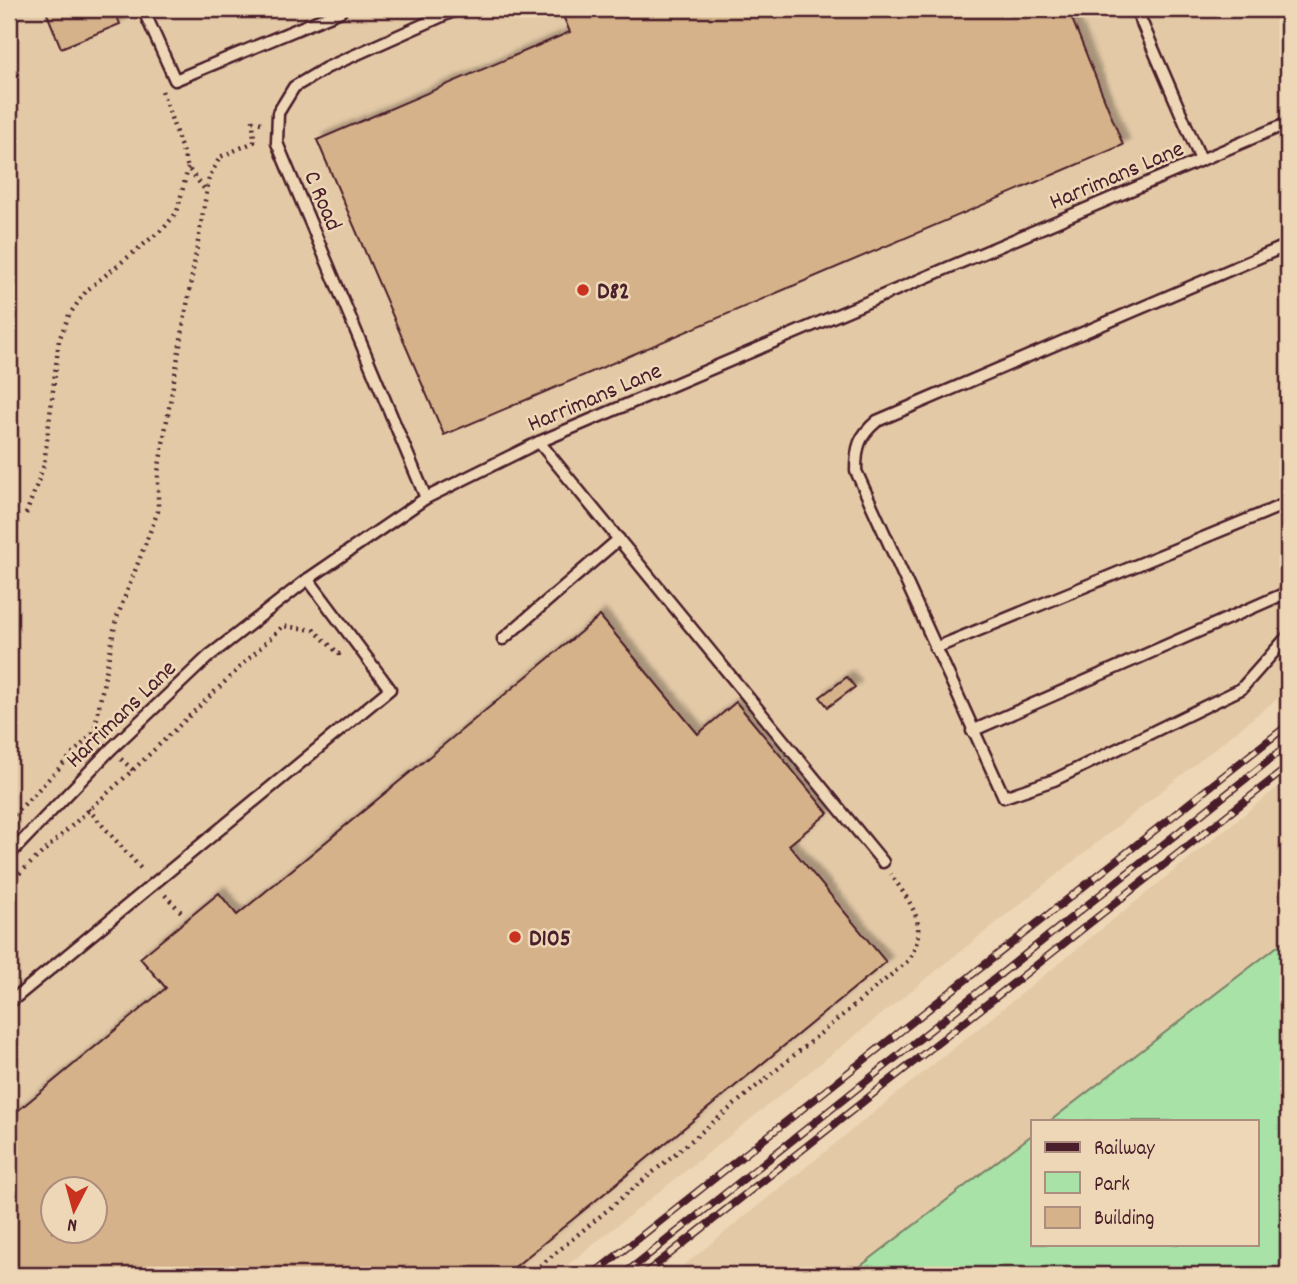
<svg xmlns="http://www.w3.org/2000/svg" width="1297" height="1284" font-family="Dekko,sans-serif">
<style>
.built{fill:#e3c9a6;fill-rule:evenodd}
.green{fill:#a8e2a6;stroke:#798068;stroke-width:2}
.building{fill:#d5b289;stroke:#4a1f2b;stroke-width:2;fill-rule:evenodd;filter:url(#shadow)}
.lines{fill:none;stroke-linecap:round;stroke-linejoin:round}
.service-casing{stroke:#4a1f2b;stroke-width:15}
.path{stroke:#4a1f2b;stroke-width:4.5;stroke-dasharray:2 5;stroke-linecap:butt}
.service{stroke:#eed7b6;stroke-width:10}
.rail-casing{stroke:#4a1f2b;stroke-width:8}
.rail{stroke:#eed7b6;stroke-width:5;stroke-dasharray:16;stroke-linecap:butt}
.poi-dot{fill:#c8321e;stroke:#eed7b6;stroke-width:2.5}
.labels{text-anchor:middle;stroke-width:5;stroke-linejoin:round;paint-order:stroke}
.street-label{font-size:24px;fill:#4a1f2b;stroke:#eed7b6}
.poi-label{font-size:24px;font-weight:bold;fill:#4a1f2b;stroke:#eed7b6;text-anchor:start}
</style>
<defs>
<filter id="shadow"><feDropShadow dx="6" dy="-6" stdDeviation="2" flood-color="#0004"/></filter>
</defs>
<rect width="100%" height="100%" fill="#eed7b6"/>
<filter id="ink" filterUnits="userSpaceOnUse"><feTurbulence type="fractalNoise" baseFrequency=".0143" numOctaves="2"/><feDisplacementMap in="SourceGraphic" scale="14" xChannelSelector="R" yChannelSelector="G"/><feConvolveMatrix kernelMatrix="1 2 1 2 8 2 1 2 1" color-interpolation-filters="sRGB"/></filter>
<g filter="url(#ink)">
<g class="built">
<path d="M9,9H1288V690L555,1275H9ZM52,1190H94V1232H52Z"/>
<polygon points="1288,779 1288,937 1049,1121 1033,1121 1033,1134 848,1275 672,1275"/>
</g>
<polygon class="green" points="1288,938 1288,1275 849,1275 1033,1134 1033,1244 1257,1244 1257,1121 1050,1121"/>
<g class="building">
<polygon points="45,9 114,9 120,24 61,48"/>
<polygon points="560,9 1068,9 1123,145 444,435 317,140 570,32"/>
<path d="M600,616L698,734L736,702L828,813L789,845L886,962L505,1275H9V1118L166,988L140,958L219,893L237,915ZM52,1190H94V1232H52Z"/>
<polygon points="847,677 855,687 828,707 820,697"/>
</g>
<g class="lines">
<defs>
<g id="service">
<polyline points="143,9 175,80 341,11 340,9"/>
<polyline points="1136,9 1201,160"/>
<path d="M1288,245L877,421C859,436 856,447 856,471L1004,797L1054,780L1241,689L1288,636"/>
<polyline points="539,442 883,862"/>
<polyline points="426,498 277,143 278,113 294,87 326,68 458,9"/>
<polyline points="503,639 619,539"/>
<polyline points="935,648 1288,503"/>
<polyline points="972,731 1288,592"/>
<polyline points="9,855 111,749 209,656 308,579 426,498 539,442 1288,123"/>
<polyline points="9,1003 390,689 308,579"/>
</g>
</defs>
<use href="#service" class="service-casing"/>
<g class="path">
<polyline points="162,91 188,168 206,191"/>
<polyline points="26,514 44,465 59,340 69,315 87,290 164,228 177,212 188,168"/>
<polyline points="100,738 94,732 116,620 158,511 158,472 209,178 220,157 254,142 253,121 261,123"/>
<polyline points="121,759 133,770"/>
<polyline points="88,809 143,871"/>
<polyline points="9,820 94,732"/>
<polyline points="9,883 133,770 283,626 314,630 339,654 344,650"/>
<polyline points="165,895 184,915"/>
<path d="M529,1275L909,960C930,923 911,905 891,874"/>
</g>
<use href="#service" class="service"/>
<defs>
<g id="rail">
<polyline points="592,1275 1288,725"/>
<polyline points="623,1275 1288,745"/>
<polyline points="643,1275 1288,767"/>
</g>
</defs>
<use href="#rail" class="rail-casing"/>
<use href="#rail" class="rail"/>
</g>
</g>
<g class="poi-dot">
<circle cx="583" cy="290" r="7"/>
<circle cx="515" cy="937" r="7"/>
</g>
<g class="labels">
<g class="street-label">
<text transform="translate(1116 174) rotate(-23)" y="8">Harrimans Lane</text>
<text transform="translate(324 200) rotate(67)" y="8">C Road</text>
<text transform="translate(594 396) rotate(-23)" y="8">Harrimans Lane</text>
<text transform="translate(120 713) rotate(-44)" y="8">Harrimans Lane</text>
</g>
<g class="poi-label">
<text x="597" y="298">D82</text>
<text x="529" y="945">D105</text>
</g>
</g>
<rect width="1297" height="1284" fill="none" stroke="#eed7b6" stroke-width="35"/>
<rect x="18" y="18" width="1262" height="1249" fill="none" stroke="#4a1f2b" stroke-width="2.5" filter="url(#ink)"/>
<rect x="1031" y="1120" width="228" height="126" fill="#eed7b6" stroke="#ac8d7e" stroke-width="2"/>
<rect x="1045" y="1142" width="35" height="10" fill="#4a1f2b" stroke="#ac8d7e" stroke-width="2"/>
<text x="1094" y="1154" font-size="21" fill="#4a1f2b">Railway</text>
<rect x="1045" y="1172" width="35" height="21" fill="#a8e2a6" stroke="#ac8d7e" stroke-width="2"/>
<text x="1094" y="1190" font-size="21" fill="#4a1f2b">Park</text>
<rect x="1045" y="1207" width="35" height="21" fill="#d5b289" stroke="#ac8d7e" stroke-width="2"/>
<text x="1094" y="1224" font-size="21" fill="#4a1f2b">Building</text>
<g transform="translate(74 1210) rotate(186)"><circle r="33" fill="#eed7b6" stroke="#ac8d7e" stroke-width="2"/>
<path d="M0-5L12 26L0 18L-12 26Z" fill="#c8321e"/>
<text y="-10" font-size="19" font-weight="bold" text-anchor="middle" fill="#4a1f2b">N</text>
</g>
</svg>
